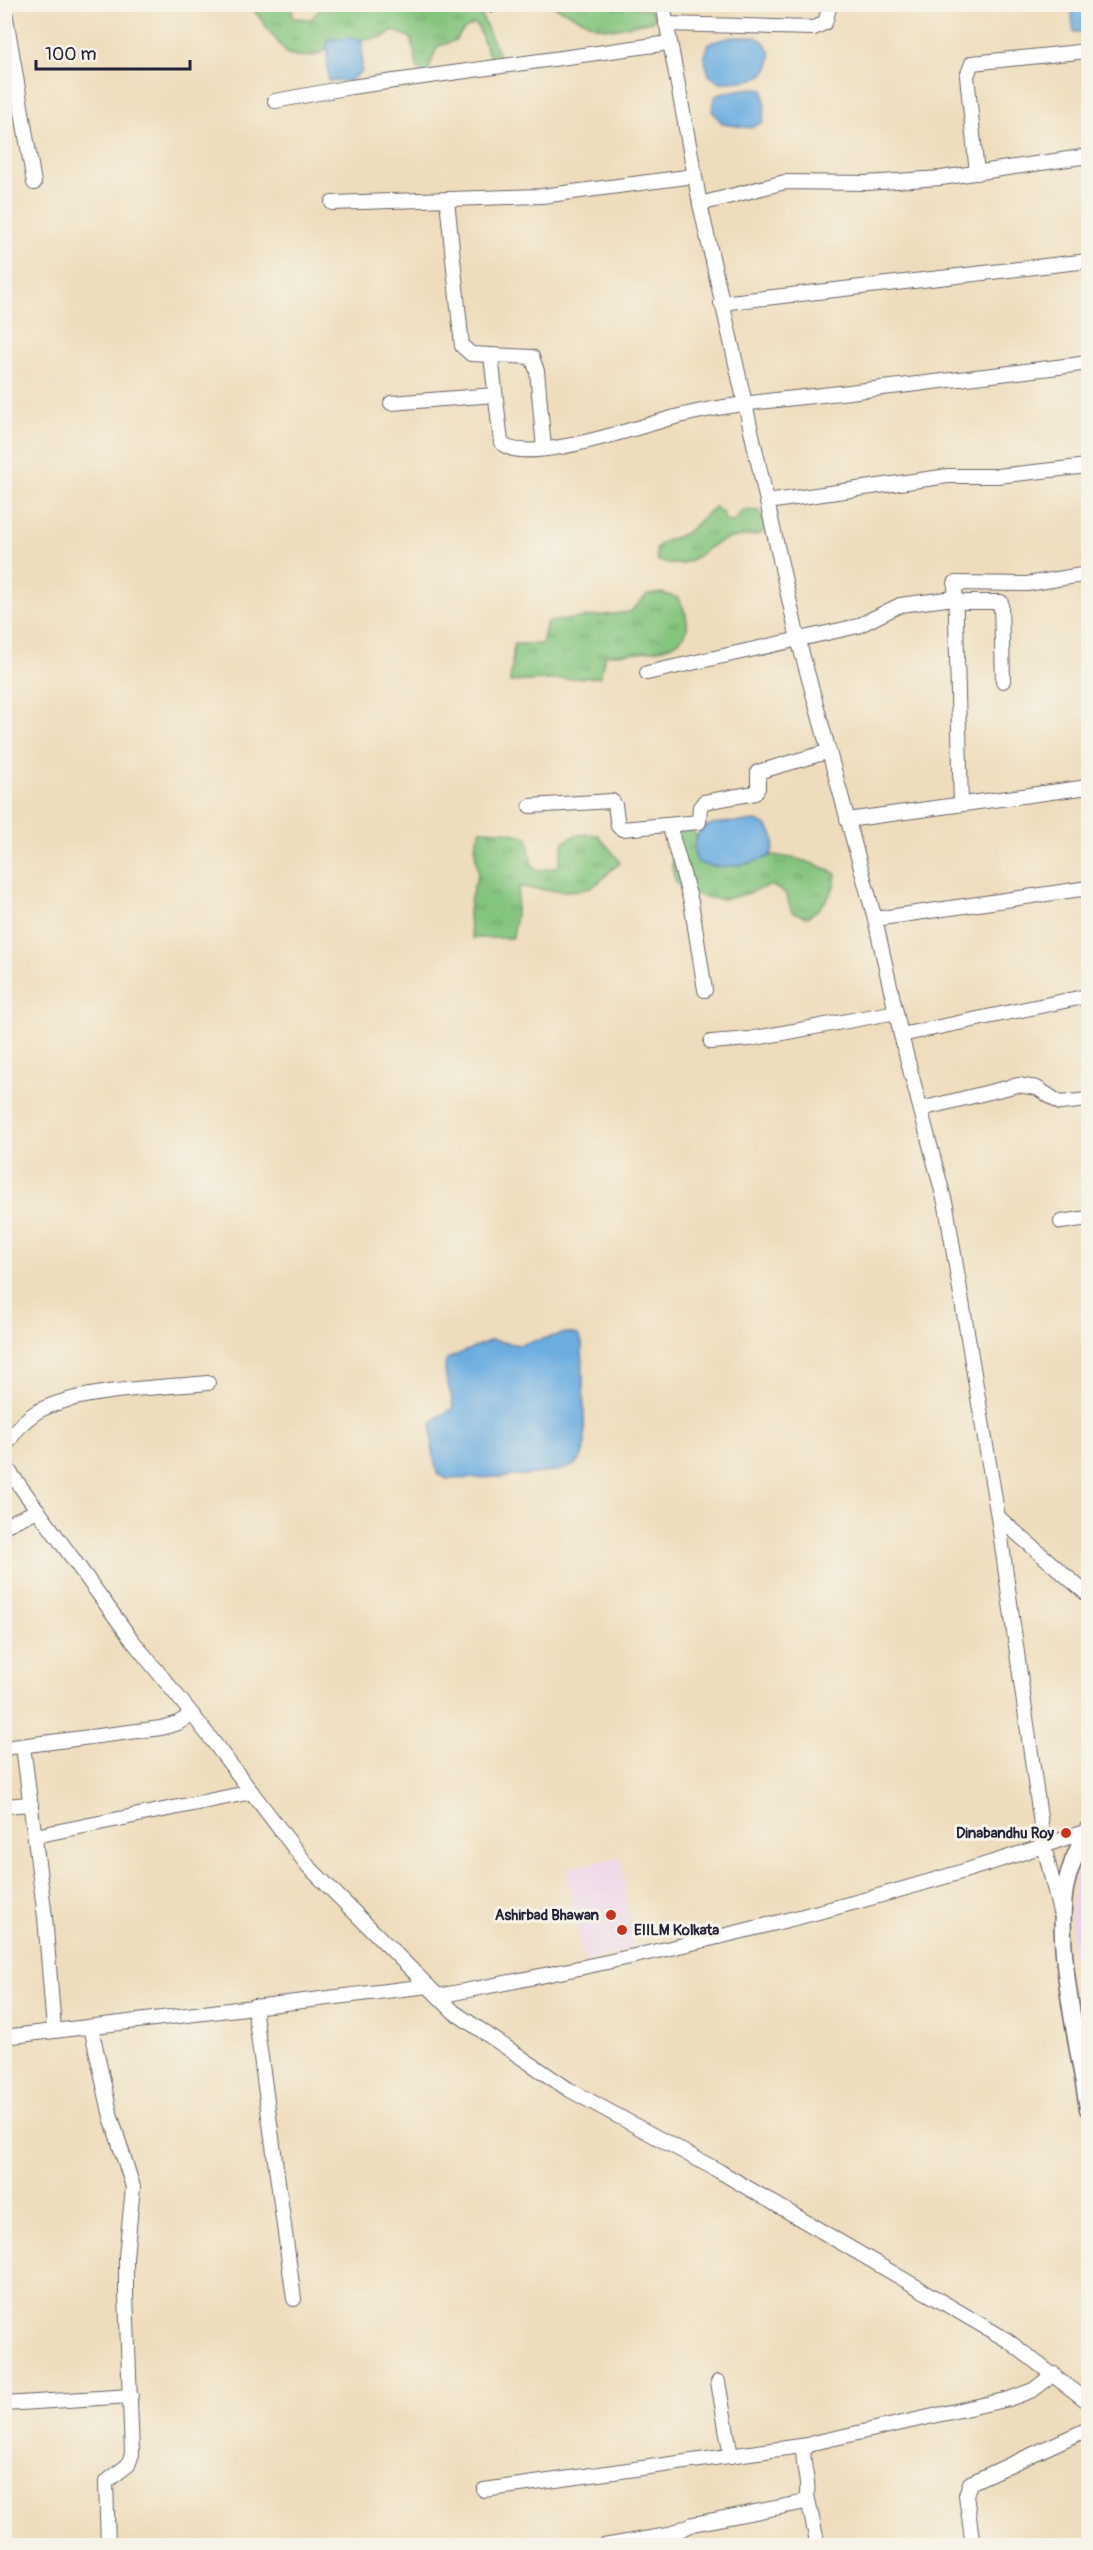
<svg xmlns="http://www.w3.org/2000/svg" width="1093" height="2550" font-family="Pangolin,sans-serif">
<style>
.built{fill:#ecd1ea}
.grass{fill:url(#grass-tufts);stroke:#53745c;stroke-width:1.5}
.water{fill:#6cade0;stroke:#47688e;stroke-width:1.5}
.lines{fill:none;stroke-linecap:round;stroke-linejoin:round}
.minor-casing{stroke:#696368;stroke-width:16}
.major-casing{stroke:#696368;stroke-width:19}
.minor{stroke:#fff;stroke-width:14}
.major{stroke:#fff;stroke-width:16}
.poi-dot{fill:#c8321e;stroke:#f7f3e8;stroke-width:2}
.labels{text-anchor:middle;stroke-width:6;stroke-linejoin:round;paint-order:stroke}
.poi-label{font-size:15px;font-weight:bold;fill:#22223b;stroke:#f7f3e8;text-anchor:end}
</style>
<defs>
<pattern id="grass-tufts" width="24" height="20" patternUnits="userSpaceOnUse" patternTransform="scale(1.5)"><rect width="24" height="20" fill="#84c57e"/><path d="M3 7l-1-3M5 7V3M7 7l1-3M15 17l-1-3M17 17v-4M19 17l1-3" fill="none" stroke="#6ca068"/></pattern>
</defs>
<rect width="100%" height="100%" fill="#f7f3e8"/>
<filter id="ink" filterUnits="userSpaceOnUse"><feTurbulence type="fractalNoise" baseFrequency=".0167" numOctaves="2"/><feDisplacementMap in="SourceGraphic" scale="12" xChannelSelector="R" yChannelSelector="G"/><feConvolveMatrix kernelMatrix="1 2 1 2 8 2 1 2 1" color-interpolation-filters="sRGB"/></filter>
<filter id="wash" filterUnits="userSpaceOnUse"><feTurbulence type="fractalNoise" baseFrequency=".008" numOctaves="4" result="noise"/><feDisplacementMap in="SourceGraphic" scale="24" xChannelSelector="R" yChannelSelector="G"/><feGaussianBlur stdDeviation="1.35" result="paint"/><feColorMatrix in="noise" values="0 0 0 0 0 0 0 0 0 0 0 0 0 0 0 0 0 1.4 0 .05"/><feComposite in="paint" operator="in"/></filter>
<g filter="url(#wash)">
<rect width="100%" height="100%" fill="#eeddbc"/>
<g class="built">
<polygon points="1088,1841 1088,1957 1073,1958 1071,1918 1075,1874"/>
<polygon points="621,1858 633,1948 584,1962 567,1868"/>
</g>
<g class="grass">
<path d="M250,5H292L293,18L311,19L324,5H389V12L440,8L444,5H477L499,55L497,65L490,58L478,27L474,24L463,30L456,40L437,47L427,74L418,70L411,38L393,30C379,45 349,38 329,39C327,42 327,45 326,48C319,60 296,57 286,53Z"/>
<polygon points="551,5 624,5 650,10 655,17 652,21 614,29 598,27"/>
<path d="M715,507L723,513L725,520L733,522L743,510L760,511L765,522V531C754,538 736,535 724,540C695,550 693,574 657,560L656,549C665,537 674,540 685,533C696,527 704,514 715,507Z"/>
<path d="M661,593L678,598C713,656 641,650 605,655L600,677L510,682L514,644H542L547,622L630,612L647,595Z"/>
<path d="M690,829L696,835L694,854C741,853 794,850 836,874C836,891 822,909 807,917L792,912L785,893L771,885C733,899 712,908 676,884L672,867L674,830Z"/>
<path d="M481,830L504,831L528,837L531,862L537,871L558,867L564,842C575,834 584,833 598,835C605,846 615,852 620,863C610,869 605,878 595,885C581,896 538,889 519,887L513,938H472C468,922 468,906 473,890C474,884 479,877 478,872C476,852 471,850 481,830Z"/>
</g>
<g class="water">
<polygon points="1070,5 1088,5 1088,32 1074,32"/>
<path d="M755,37L763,41L770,51C775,83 740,82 718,82L709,75L704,58L709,43L732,37Z"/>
<polygon points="352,38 362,40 362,71 349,81 328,81 327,40"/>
<polygon points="751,88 763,90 765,104 763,122 750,128 723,124 712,111 715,97 721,93"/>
<path d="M756,821C772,825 779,841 770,856C750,865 716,871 697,862C694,855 694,851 695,843C699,815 734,825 756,821Z"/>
<path d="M566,1333L578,1335L582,1343L585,1445C584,1453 582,1460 574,1465C558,1477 471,1478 447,1479L437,1474L432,1447V1424L439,1416L453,1409C453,1390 440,1374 447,1359L491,1340L519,1345Z"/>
</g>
</g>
<g filter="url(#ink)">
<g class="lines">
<defs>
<g id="minor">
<polyline points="492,4 492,5"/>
<polyline points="663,4 700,204 798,639 875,919 901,1035 946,1206 998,1517 1044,1846 1060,1912"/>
<polyline points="4,6 34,183"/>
<polyline points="666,24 814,28 825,23 830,4"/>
<polyline points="275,101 351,87 669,43"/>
<polyline points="977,173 967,76 972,63 1088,51"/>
<polyline points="447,200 462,346 471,354 532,357 537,371 544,449"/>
<polyline points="332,203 542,196 694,176"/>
<polyline points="700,204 785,182 866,183 941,178 1088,156"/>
<polyline points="721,303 1088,261"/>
<path d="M491,356L501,442C520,469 649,423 679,416C732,403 787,399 841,393C924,383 1006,374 1088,363"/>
<polyline points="391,403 495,395"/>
<polyline points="767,502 948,476 997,476 1088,466"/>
<polyline points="954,602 1001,602 1003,681"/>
<polyline points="647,673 858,626 900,605 954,598"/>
<polyline points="961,804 955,583 1027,584 1088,574"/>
<polyline points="530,806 612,801 615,805 618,826 622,829 699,822 700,807 704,802 755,793 758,788 758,772 827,752"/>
<polyline points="847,820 1088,787"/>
<polyline points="669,825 691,902 705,990"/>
<polyline points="875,919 1088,888"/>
<polyline points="901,1035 1088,996"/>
<polyline points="711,1042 750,1039 896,1012"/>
<polyline points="921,1109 1018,1085 1037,1088 1060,1103 1088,1100"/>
<polyline points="1061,1222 1088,1218"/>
<path d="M4,1448C13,1435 21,1422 35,1413C74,1389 161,1388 208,1383"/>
<polyline points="4,1464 132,1640 192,1714 308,1866 454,2012 568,2089 719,2171 1007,2340 1088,2402"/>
<polyline points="998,1517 1088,1595"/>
<polyline points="4,1526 38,1510"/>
<polyline points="23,1746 45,1917 54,2030"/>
<polyline points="4,1748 161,1728 178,1723 192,1714"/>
<polyline points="4,1806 31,1804"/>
<polyline points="35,1836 252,1792"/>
<path d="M438,1996C655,1955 878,1904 1087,1831"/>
<polyline points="254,2006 294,2299"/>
<polyline points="91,2027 111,2117 133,2187 126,2257 126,2294 132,2454 128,2465 106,2482 108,2546"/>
<polyline points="4,2037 428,1986"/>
<polyline points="718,2382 731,2456"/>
<polyline points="4,2404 131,2396"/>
<polyline points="484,2490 808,2445"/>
<polyline points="807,2495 818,2546"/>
<polyline points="972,2539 966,2495 970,2483 1088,2429"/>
<path d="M604,2546L668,2535L693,2524L801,2503L806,2499C811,2483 801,2466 804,2449L813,2443L1009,2399L1033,2390L1054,2374"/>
</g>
<path id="major" d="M1088,1829C1078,1847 1069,1868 1065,1889C1055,1950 1079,2046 1088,2109"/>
</defs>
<use href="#minor" class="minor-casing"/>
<use href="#major" class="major-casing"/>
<use href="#minor" class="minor"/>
<use href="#major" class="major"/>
</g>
</g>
<g class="poi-dot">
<circle cx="1066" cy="1833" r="6"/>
<circle cx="611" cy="1915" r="6"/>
<circle cx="622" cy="1930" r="6"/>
</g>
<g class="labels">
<g class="poi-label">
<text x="1054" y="1838">Dinabandhu Roy</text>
<text x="599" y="1920">Ashirbad Bhawan</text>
<text x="634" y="1935" text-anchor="start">EIILM Kolkata</text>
</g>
</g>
<rect width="1093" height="2550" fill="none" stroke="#f7f3e8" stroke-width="24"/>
<path d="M36 60v9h154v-9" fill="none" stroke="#22223b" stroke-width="3"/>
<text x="45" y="60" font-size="18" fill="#22223b" stroke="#f7f3e8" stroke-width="4.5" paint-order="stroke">100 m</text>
</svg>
